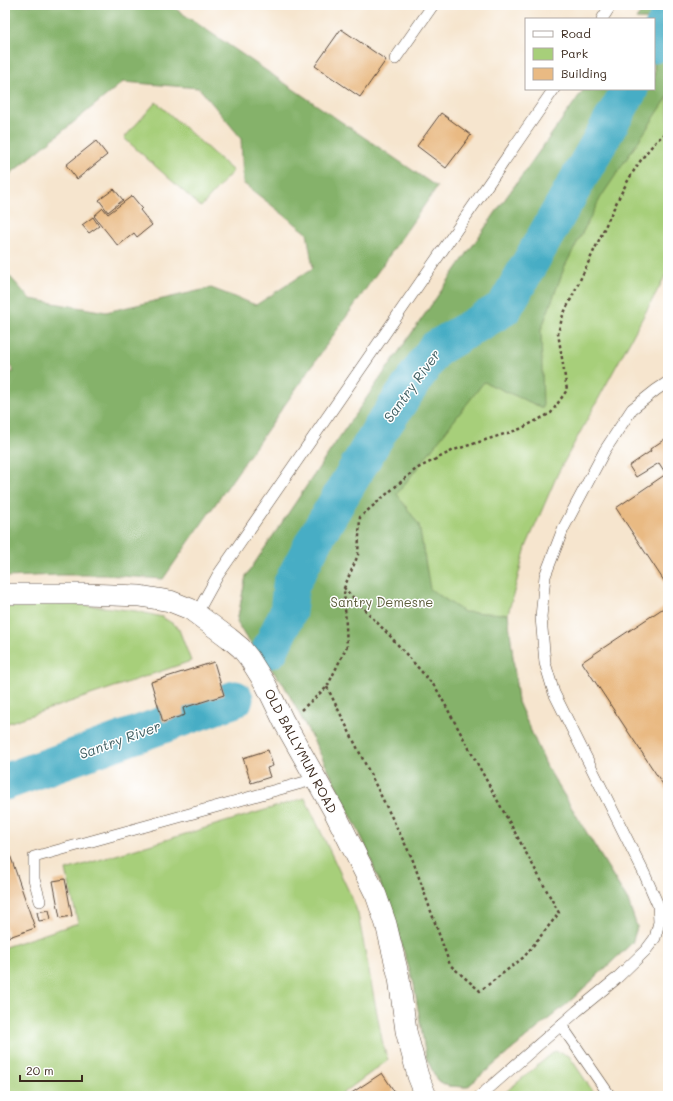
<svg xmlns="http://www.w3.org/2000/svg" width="673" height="1101" font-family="Mali,sans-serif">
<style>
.green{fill:#a7cf7a;stroke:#717c4c}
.forest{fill:#85b26a;stroke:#606e44}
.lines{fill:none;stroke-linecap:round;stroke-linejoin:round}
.river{stroke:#46adc5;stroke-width:37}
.building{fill:#e9ba83}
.lane-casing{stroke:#574638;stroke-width:12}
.street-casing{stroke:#574638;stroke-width:22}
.path{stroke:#574638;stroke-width:2.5;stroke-dasharray:3 3;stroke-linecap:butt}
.lane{stroke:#fff;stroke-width:11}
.street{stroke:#fff;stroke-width:21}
.labels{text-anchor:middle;stroke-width:3;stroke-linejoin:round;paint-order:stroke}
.park-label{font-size:13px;fill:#5b5c3a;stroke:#fff}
.street-label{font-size:13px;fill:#3b2a1e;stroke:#fff}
.water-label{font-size:14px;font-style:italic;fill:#3f5e61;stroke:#fff}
</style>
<rect width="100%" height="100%" fill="#fff"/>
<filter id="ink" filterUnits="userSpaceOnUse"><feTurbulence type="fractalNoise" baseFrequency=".025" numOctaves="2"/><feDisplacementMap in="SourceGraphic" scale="8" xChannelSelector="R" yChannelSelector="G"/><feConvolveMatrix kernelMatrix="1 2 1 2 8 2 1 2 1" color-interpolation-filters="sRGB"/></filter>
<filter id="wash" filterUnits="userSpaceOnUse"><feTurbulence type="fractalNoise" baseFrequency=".012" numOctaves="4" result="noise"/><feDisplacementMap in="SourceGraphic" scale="16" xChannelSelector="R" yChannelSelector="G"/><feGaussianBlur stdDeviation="0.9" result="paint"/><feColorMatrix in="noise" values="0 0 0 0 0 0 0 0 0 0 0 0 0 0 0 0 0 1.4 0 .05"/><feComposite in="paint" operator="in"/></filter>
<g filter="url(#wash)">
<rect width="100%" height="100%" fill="#f6e5ce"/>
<g class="green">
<polygon points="647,5 668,5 668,271 558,473 526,547 508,614 518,702 547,767 628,901 637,927 632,943 569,1002 467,1087 448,1086 437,1080 426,1057 414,984 394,920 364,842 317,747 284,685 245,636 237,622 246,576 345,429 503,202 584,89 654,89 654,19 636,19"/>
<polygon points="156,102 233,171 201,207 124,138"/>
<polygon points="5,603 69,603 136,611 162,617 178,627 191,661 5,724"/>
<polygon points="305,798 352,898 358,914 383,1045 388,1060 339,1096 5,1096 5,947 78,923 66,870"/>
<polygon points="555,1051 569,1056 596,1096 501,1096"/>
</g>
<g class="forest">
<polygon points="5,5 170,5 437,187 163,579 106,575 60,575 5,577 5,373 14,372 5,354 5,271 30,299 106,312 211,288 256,305 313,268 307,233 243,183 241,138 199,88 123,82 10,174 5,186"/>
<polygon points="647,5 668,5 668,97 601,197 565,266 541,330 543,408 484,382 397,494 419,525 430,589 464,612 508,614 518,702 547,767 628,901 637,927 632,943 569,1002 467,1087 448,1086 437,1080 426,1057 414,984 394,920 364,842 317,747 284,685 245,636 237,622 246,576 345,429 503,202 584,89 654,89 654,19 636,19"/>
</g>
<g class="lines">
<g class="river">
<polyline points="654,45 668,19"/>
<polyline points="270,650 288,612 291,585 315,539 378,433 435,349 504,308 630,89"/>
<polyline points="5,782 235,699"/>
</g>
</g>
<g id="blocks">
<g class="building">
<polygon points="341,29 386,60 360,97 315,66"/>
<polygon points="441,113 471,135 446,168 417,146"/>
<polygon points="96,141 107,155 77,179 66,165"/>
<polygon points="114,189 123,200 108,212 99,200"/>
<polygon points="132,196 142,208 140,210 152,225 137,237 134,233 118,246 94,216 103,208 108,214"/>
<polygon points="93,217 99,226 89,233 82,225"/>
<polygon points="668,437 668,587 616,508 666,474 659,463 636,477 629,466 651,451 650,449"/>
<polygon points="668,605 668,792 582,662"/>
<polygon points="214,662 224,695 183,708 185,715 163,722 151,682"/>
<polygon points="268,750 273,766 267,768 270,777 251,783 243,758"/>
<polygon points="5,840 35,928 9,937 5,925"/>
<polygon points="65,879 72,916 60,918 53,881"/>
<polygon points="49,910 51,919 39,921 37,912"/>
<polygon points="382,1073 394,1091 387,1096 347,1096"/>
</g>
</g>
</g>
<g filter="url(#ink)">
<use href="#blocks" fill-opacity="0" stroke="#574638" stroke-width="1"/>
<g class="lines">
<defs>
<g id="lane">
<polyline points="602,19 611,5"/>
<polyline points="395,59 433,5"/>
<polyline points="197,613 218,575 554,89"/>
<polyline points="40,901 34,879 34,857 316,779"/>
<polyline points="561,1025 610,1096"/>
<polyline points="480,1096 577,1011 616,979 646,950 655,938 659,922 658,905 644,873 554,693 545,663 541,617 545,576 563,529 605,450 632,409 656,390 668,382"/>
</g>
<polyline id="street" points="5,594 85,594 140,596 170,601 190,609 229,638 241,648 249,658 266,685 284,722 334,811 376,895 386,924 399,978 406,1031 418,1076 426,1096"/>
</defs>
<use href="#lane" class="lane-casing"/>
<use href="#street" class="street-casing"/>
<g class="path">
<polyline points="327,687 412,858 450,965 480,991 524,957 559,913 436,688 391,637 344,588"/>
<path d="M301,710L327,687L347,646L344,588L358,555L360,517L416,469L454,450L520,429L551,413L567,390L558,333L563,315C576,289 588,263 600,238C616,203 637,154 668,131"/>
</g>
<use href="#lane" class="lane"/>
<use href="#street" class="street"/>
</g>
</g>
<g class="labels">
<g class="park-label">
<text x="382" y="607">Santry Demesne</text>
</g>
<g class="street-label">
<text transform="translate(301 751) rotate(62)" y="5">OLD BALLYMUN ROAD</text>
</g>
<g class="water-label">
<text transform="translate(412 386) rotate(-54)" y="5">Santry River</text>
<text transform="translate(120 740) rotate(-20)" y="5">Santry River</text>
</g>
</g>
<rect width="673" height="1101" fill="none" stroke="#fff" stroke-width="20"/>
<rect x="525" y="18" width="130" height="72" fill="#ffffff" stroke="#b1aaa5"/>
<rect x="533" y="31" width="20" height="6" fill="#ffffff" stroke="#b1aaa5"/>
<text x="561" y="38" font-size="12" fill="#3b2a1e">Road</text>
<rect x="533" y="48" width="20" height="12" fill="#a7cf7a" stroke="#b1aaa5"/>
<text x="561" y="58" font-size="12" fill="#3b2a1e">Park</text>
<rect x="533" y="68" width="20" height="12" fill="#e9ba83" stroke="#b1aaa5"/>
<text x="561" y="78" font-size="12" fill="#3b2a1e">Building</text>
<path d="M20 1075v6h62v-6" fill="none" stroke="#3b2a1e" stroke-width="2"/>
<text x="26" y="1075" font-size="12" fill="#3b2a1e" stroke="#ffffff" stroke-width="3" paint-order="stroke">20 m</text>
</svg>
